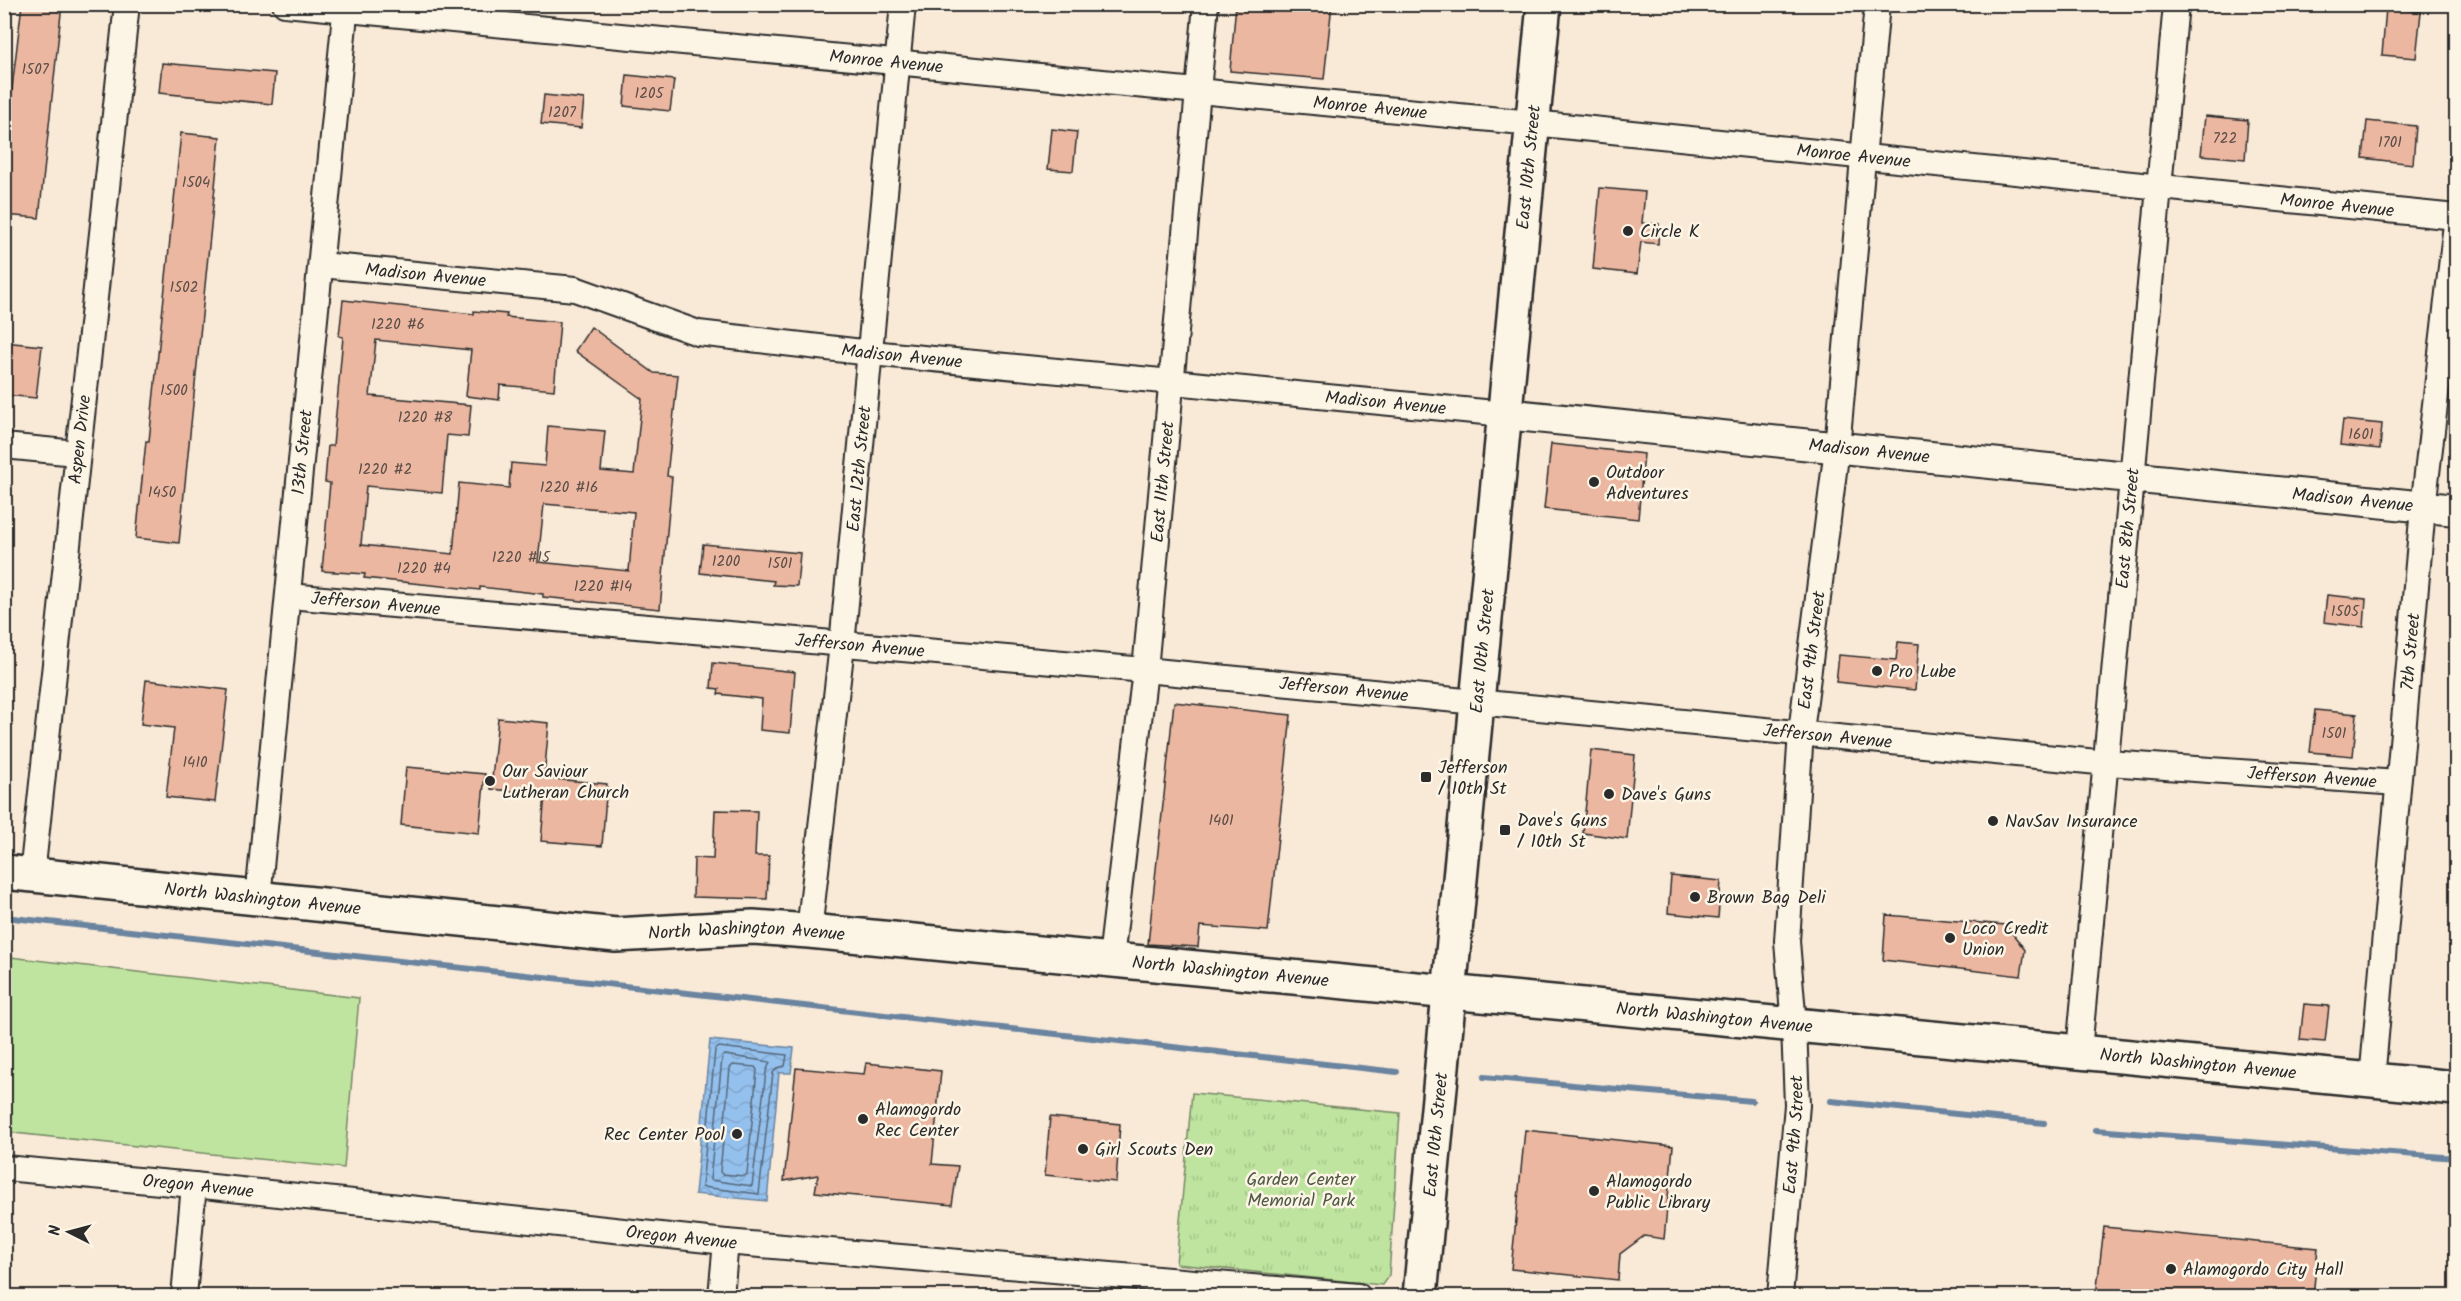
<svg xmlns="http://www.w3.org/2000/svg" width="2461" height="1301" font-family="Kalam,sans-serif">
<style>
.grass{fill:url(#grass-tufts);stroke:#758865;stroke-width:1.5}
.pitch{fill:#bfe49f;stroke:#758865;stroke-width:1.5}
.water{fill:url(#water-waves);stroke:#6a849f;stroke-width:1.5}
.lines{fill:none;stroke-linecap:round;stroke-linejoin:round}
.shore{stroke:#556779;stroke-width:1.5}
.stream{stroke:#6a849f;stroke-width:6}
.building{fill:#ecb7a0;stroke:#2b2b2b;stroke-width:1.5;fill-rule:evenodd}
.minor-casing{stroke:#2b2b2b;stroke-width:28}
.tertiary-casing{stroke:#2b2b2b;stroke-width:34}
.secondary-casing{stroke:#2b2b2b;stroke-width:38}
.minor{stroke:#fcf5e5;stroke-width:24}
.tertiary{stroke:#fcf5e5;stroke-width:30}
.secondary{stroke:#fcf5e5;stroke-width:33}
.poi-dot{fill:#2b2b2b;stroke:#fcf5e5;stroke-width:2}
.labels{text-anchor:middle;stroke-width:5;stroke-linejoin:round;paint-order:stroke}
.number-label{font-size:15px;fill:#5b4e48}
.street-label{font-size:18px;fill:#2b2b2b;stroke:#fcf5e5}
.poi-label{font-size:18px;fill:#2b2b2b;stroke:#fcf5e5;text-anchor:start}
.park-label{font-size:18px;fill:#505948;stroke:#fcf5e5}
</style>
<defs>
<pattern id="grass-tufts" width="24" height="20" patternUnits="userSpaceOnUse" patternTransform="scale(1.5)"><rect width="24" height="20" fill="#bfe49f"/><path d="M3 7l-1-3M5 7V3M7 7l1-3M15 17l-1-3M17 17v-4M19 17l1-3" fill="none" stroke="#a4c489"/></pattern>
<pattern id="water-waves" width="16" height="10" patternUnits="userSpaceOnUse" patternTransform="scale(1.5)"><rect width="16" height="10" fill="#94c0ed"/><path d="M0 5q4-4 8 0t8 0" fill="none" stroke="#80a5cb"/></pattern>
</defs>
<rect width="100%" height="100%" fill="#f9e9d7"/>
<filter id="ink" filterUnits="userSpaceOnUse"><feTurbulence type="fractalNoise" baseFrequency=".0167" numOctaves="2"/><feDisplacementMap in="SourceGraphic" scale="12" xChannelSelector="R" yChannelSelector="G"/><feConvolveMatrix kernelMatrix="1 2 1 2 8 2 1 2 1" color-interpolation-filters="sRGB"/></filter>
<g filter="url(#ink)">
<polygon class="grass" points="1192,1093 1400,1113 1389,1275 1382,1285 1176,1264"/>
<polygon class="pitch" points="10,957 359,998 344,1168 5,1132 4,1008"/>
<polygon class="water" points="710,1040 794,1048 791,1073 779,1073 767,1201 695,1194"/>
<g class="lines">
<g class="shore">
<polygon points="719,1047 787,1055 785,1066 777,1068 773,1073 759,1194 702,1187 715,1050"/>
<polygon points="725,1055 770,1062 766,1072 752,1186 710,1180 722,1058"/>
<polygon points="733,1065 755,1067 757,1070 747,1174 744,1176 722,1174 720,1172 730,1068"/>
</g>
<g class="stream">
<polyline points="4,917 1397,1072"/>
<polyline points="1484,1077 1752,1101"/>
<polyline points="1831,1101 2044,1123"/>
<polyline points="2095,1130 2456,1158"/>
</g>
</g>
<g class="building">
<polygon points="22,4 62,4 39,218 4,215 4,156"/>
<polygon points="1236,4 1332,4 1324,79 1230,71"/>
<polygon points="2386,8 2421,12 2416,58 2382,55"/>
<polygon points="162,63 275,73 272,104 159,93"/>
<polygon points="627,75 674,80 670,111 624,106"/>
<polygon points="544,95 584,99 581,128 541,124"/>
<polygon points="2205,116 2248,120 2245,159 2201,155"/>
<polygon points="2367,121 2416,126 2413,164 2363,158"/>
<polygon points="1052,129 1077,132 1073,171 1048,169"/>
<polygon points="181,133 220,137 179,543 136,538 146,441 149,441"/>
<polygon points="1600,188 1645,192 1642,223 1659,224 1658,244 1641,242 1637,274 1593,269"/>
<path d="M343,300L474,314V311L507,314L506,317L560,322L554,390L500,385L499,400L466,396L471,350L376,340L370,396L471,405L468,437L447,435L442,493L366,486L361,545L453,554L459,483L509,488L511,463L545,466L548,426L605,431L601,471L634,474L642,399L575,351L591,327L654,373L678,375L667,476L672,477L660,609L543,597V594L480,587V590L364,578L365,574L322,571L330,483L325,482L328,446H333L343,337L339,336ZM544,504L634,512L629,571L538,562Z"/>
<polygon points="4,342 42,346 36,398 5,395 8,371 4,371"/>
<polygon points="2343,420 2382,424 2380,449 2340,445"/>
<polygon points="1551,444 1644,454 1638,519 1544,509"/>
<polygon points="703,544 800,553 797,586 773,585 774,581 700,573"/>
<polygon points="2327,595 2366,599 2364,627 2324,622"/>
<polygon points="1898,642 1919,644 1915,690 1836,682 1839,655 1896,660"/>
<polygon points="713,663 795,672 790,733 760,730 762,699 718,694 719,689 711,688"/>
<polygon points="146,680 228,690 215,802 166,797 174,728 141,724"/>
<polygon points="1174,702 1291,715 1268,931 1200,926 1198,947 1148,944"/>
<polygon points="2315,710 2357,714 2353,756 2310,752"/>
<polygon points="498,718 549,723 544,778 607,784 602,846 541,841 545,794 491,789"/>
<polygon points="1591,750 1635,755 1627,839 1583,833"/>
<polygon points="406,767 485,774 479,833 401,825"/>
<polygon points="715,810 757,811 755,856 769,856 767,899 693,897 694,858 713,859"/>
<polygon points="1671,876 1721,881 1718,918 1668,913"/>
<polygon points="1886,915 2006,925 2025,950 2021,976 1883,960"/>
<polygon points="2304,1004 2329,1006 2325,1042 2300,1040"/>
<polygon points="866,1063 941,1071 932,1164 958,1166 952,1205 815,1192 818,1175 784,1181 796,1068 864,1074"/>
<polygon points="1050,1117 1120,1124 1116,1182 1045,1175"/>
<polygon points="1525,1130 1673,1146 1664,1239 1644,1236 1620,1254 1618,1280 1511,1269"/>
<polygon points="2104,1227 2318,1248 2313,1296 2096,1296"/>
</g>
<g class="lines">
<defs>
<g id="minor">
<path id="s1" d="M285,4L1533,123L2456,217"/>
<path id="s2" d="M321,265L575,289L698,333L871,353L1505,414"/>
<polyline points="4,446 76,453"/>
<path id="s3" d="M289,596L1145,670L2108,763L2398,783"/>
<path id="s4" d="M32,875L127,4"/>
<path id="s5" d="M258,898L346,4"/>
<path id="s6" d="M809,931L842,645L903,4"/>
<path id="s7" d="M1111,959L1145,670L1206,4"/>
<path id="s8" d="M2079,1051L2176,4"/>
<path id="s9" d="M2372,1080L2423,508L2456,224"/>
<path id="s10" d="M4,1168L194,1185L726,1242L1358,1296"/>
<polyline points="184,1296 194,1185"/>
<polyline points="721,1296 726,1242"/>
<path id="s11" d="M1780,1296L1797,1105L1794,1026L1787,941L1801,732L1837,448L1877,4"/>
</g>
<g id="tertiary">
<path id="s12" d="M1505,414L2456,510"/>
</g>
<g id="secondary">
<path id="s13" d="M4,872L616,935L753,927L809,931L2456,1088"/>
<path id="s14" d="M1420,1296L1544,4"/>
</g>
</defs>
<use href="#minor" class="minor-casing"/>
<use href="#tertiary" class="tertiary-casing"/>
<use href="#secondary" class="secondary-casing"/>
<use href="#minor" class="minor"/>
<use href="#tertiary" class="tertiary"/>
<use href="#secondary" class="secondary"/>
</g>
</g>
<g class="poi-dot">
<circle cx="1628" cy="231" r="6"/>
<circle cx="1594" cy="482" r="6"/>
<circle cx="1877" cy="671" r="6"/>
<rect x="1420" y="771" width="12" height="12" rx="3"/>
<circle cx="490" cy="781" r="6"/>
<circle cx="1609" cy="794" r="6"/>
<circle cx="1993" cy="821" r="6"/>
<rect x="1499" y="824" width="12" height="12" rx="3"/>
<circle cx="1695" cy="897" r="6"/>
<circle cx="1950" cy="938" r="6"/>
<circle cx="863" cy="1119" r="6"/>
<circle cx="737" cy="1134" r="6"/>
<circle cx="1083" cy="1149" r="6"/>
<circle cx="1594" cy="1191" r="6"/>
<circle cx="2171" cy="1269" r="6"/>
</g>
<g class="labels">
<g class="number-label">
<text x="35" y="74">1507</text>
<text x="649" y="98">1205</text>
<text x="562" y="117">1207</text>
<text x="2225" y="143">722</text>
<text x="2390" y="147">1701</text>
<text x="196" y="187">1504</text>
<text x="184" y="292">1502</text>
<text x="398" y="329">1220 #6</text>
<text x="174" y="395">1500</text>
<text x="425" y="422">1220 #8</text>
<text x="2361" y="439">1601</text>
<text x="385" y="474">1220 #2</text>
<text x="569" y="492">1220 #16</text>
<text x="162" y="497">1450</text>
<text x="521" y="562">1220 #15</text>
<text x="726" y="566">1200</text>
<text x="780" y="568">1501</text>
<text x="424" y="573">1220 #4</text>
<text x="603" y="591">1220 #14</text>
<text x="2345" y="616">1505</text>
<text x="2334" y="738">1501</text>
<text x="195" y="767">1410</text>
<text x="1221" y="825">1401</text>
</g>
<g class="street-label">
<text dy="6" stroke="none"><textPath href="#s1" startOffset="604">Monroe Avenue</textPath></text>
<text dy="6" stroke="none"><textPath href="#s1" startOffset="1090">Monroe Avenue</textPath></text>
<text dy="6" stroke="none"><textPath href="#s1" startOffset="1576">Monroe Avenue</textPath></text>
<text dy="6" stroke="none"><textPath href="#s14" startOffset="1134">East 10th Street</textPath></text>
<text dy="6" stroke="none"><textPath href="#s1" startOffset="2062">Monroe Avenue</textPath></text>
<text dy="6" stroke="none"><textPath href="#s2" startOffset="105">Madison Avenue</textPath></text>
<text dy="6" stroke="none"><textPath href="#s2" startOffset="591">Madison Avenue</textPath></text>
<text dy="6" stroke="none"><textPath href="#s2" startOffset="1077">Madison Avenue</textPath></text>
<text dy="6" stroke="none"><textPath href="#s4" startOffset="438">Aspen Drive</textPath></text>
<text dy="6" stroke="none"><textPath href="#s12" startOffset="366">Madison Avenue</textPath></text>
<text dy="6" stroke="none"><textPath href="#s5" startOffset="448">13th Street</textPath></text>
<text dy="6" stroke="none"><textPath href="#s6" startOffset="465">East 12th Street</textPath></text>
<text dy="6" stroke="none"><textPath href="#s7" startOffset="480">East 11th Street</textPath></text>
<text dy="6" stroke="none"><textPath href="#s12" startOffset="852">Madison Avenue</textPath></text>
<text dy="6" stroke="none"><textPath href="#s8" startOffset="525">East 8th Street</textPath></text>
<text dy="6" stroke="none"><textPath href="#s3" startOffset="87">Jefferson Avenue</textPath></text>
<text dy="6" stroke="none"><textPath href="#s3" startOffset="573">Jefferson Avenue</textPath></text>
<text dy="6" stroke="none"><textPath href="#s14" startOffset="648">East 10th Street</textPath></text>
<text dy="6" stroke="none"><textPath href="#s11" startOffset="648">East 9th Street</textPath></text>
<text dy="6" stroke="none"><textPath href="#s9" startOffset="430">7th Street</textPath></text>
<text dy="6" stroke="none"><textPath href="#s3" startOffset="1059">Jefferson Avenue</textPath></text>
<text dy="6" stroke="none"><textPath href="#s3" startOffset="1545">Jefferson Avenue</textPath></text>
<text dy="6" stroke="none"><textPath href="#s3" startOffset="2031">Jefferson Avenue</textPath></text>
<text dy="6" stroke="none"><textPath href="#s13" startOffset="260">North Washington Avenue</textPath></text>
<text dy="6" stroke="none"><textPath href="#s13" startOffset="746">North Washington Avenue</textPath></text>
<text dy="6" stroke="none"><textPath href="#s13" startOffset="1232">North Washington Avenue</textPath></text>
<text dy="6" stroke="none"><textPath href="#s13" startOffset="1718">North Washington Avenue</textPath></text>
<text dy="6" stroke="none"><textPath href="#s13" startOffset="2204">North Washington Avenue</textPath></text>
<text dy="6" stroke="none"><textPath href="#s14" startOffset="162">East 10th Street</textPath></text>
<text dy="6" stroke="none"><textPath href="#s11" startOffset="162">East 9th Street</textPath></text>
<text dy="6" stroke="none"><textPath href="#s10" startOffset="195">Oregon Avenue</textPath></text>
<text dy="6" stroke="none"><textPath href="#s10" startOffset="681">Oregon Avenue</textPath></text>
</g>
<g class="poi-label">
<text x="1640" y="237">Circle K</text>
<text x="1606" y="478">Outdoor<tspan x="1606" dy="21">Adventures</tspan></text>
<text x="1889" y="677">Pro Lube</text>
<text x="1438" y="773">Jefferson<tspan x="1438" dy="21">/ 10th St</tspan></text>
<text x="502" y="777">Our Saviour<tspan x="502" dy="21">Lutheran Church</tspan></text>
<text x="1621" y="800">Dave's Guns</text>
<text x="1517" y="826">Dave's Guns<tspan x="1517" dy="21">/ 10th St</tspan></text>
<text x="2005" y="827">NavSav Insurance</text>
<text x="1707" y="903">Brown Bag Deli</text>
<text x="1962" y="934">Loco Credit<tspan x="1962" dy="21">Union</tspan></text>
<text x="875" y="1115">Alamogordo<tspan x="875" dy="21">Rec Center</tspan></text>
<text x="725" y="1140" text-anchor="end">Rec Center Pool</text>
<text x="1095" y="1155">Girl Scouts Den</text>
<text x="1606" y="1187">Alamogordo<tspan x="1606" dy="21">Public Library</tspan></text>
<text x="2183" y="1275">Alamogordo City Hall</text>
</g>
<g class="park-label">
<text x="1301" y="1185">Garden Center<tspan x="1301" dy="21">Memorial Park</tspan></text>
</g>
</g>
<rect width="2461" height="1301" fill="none" stroke="#fcf5e5" stroke-width="24"/>
<rect x="12" y="12" width="2437" height="1277" fill="none" stroke="#2b2b2b" stroke-width="2" filter="url(#ink)"/>
<g transform="translate(69 1232) rotate(276)" stroke="#fcf5e5" stroke-width="4.5" paint-order="stroke">
<path d="M0-4.5L10 22L0 15L-10 22Z" fill="#2b2b2b"/>
<text y="-9" font-size="16" font-weight="bold" text-anchor="middle" fill="#2b2b2b">N</text>
</g>
</svg>
